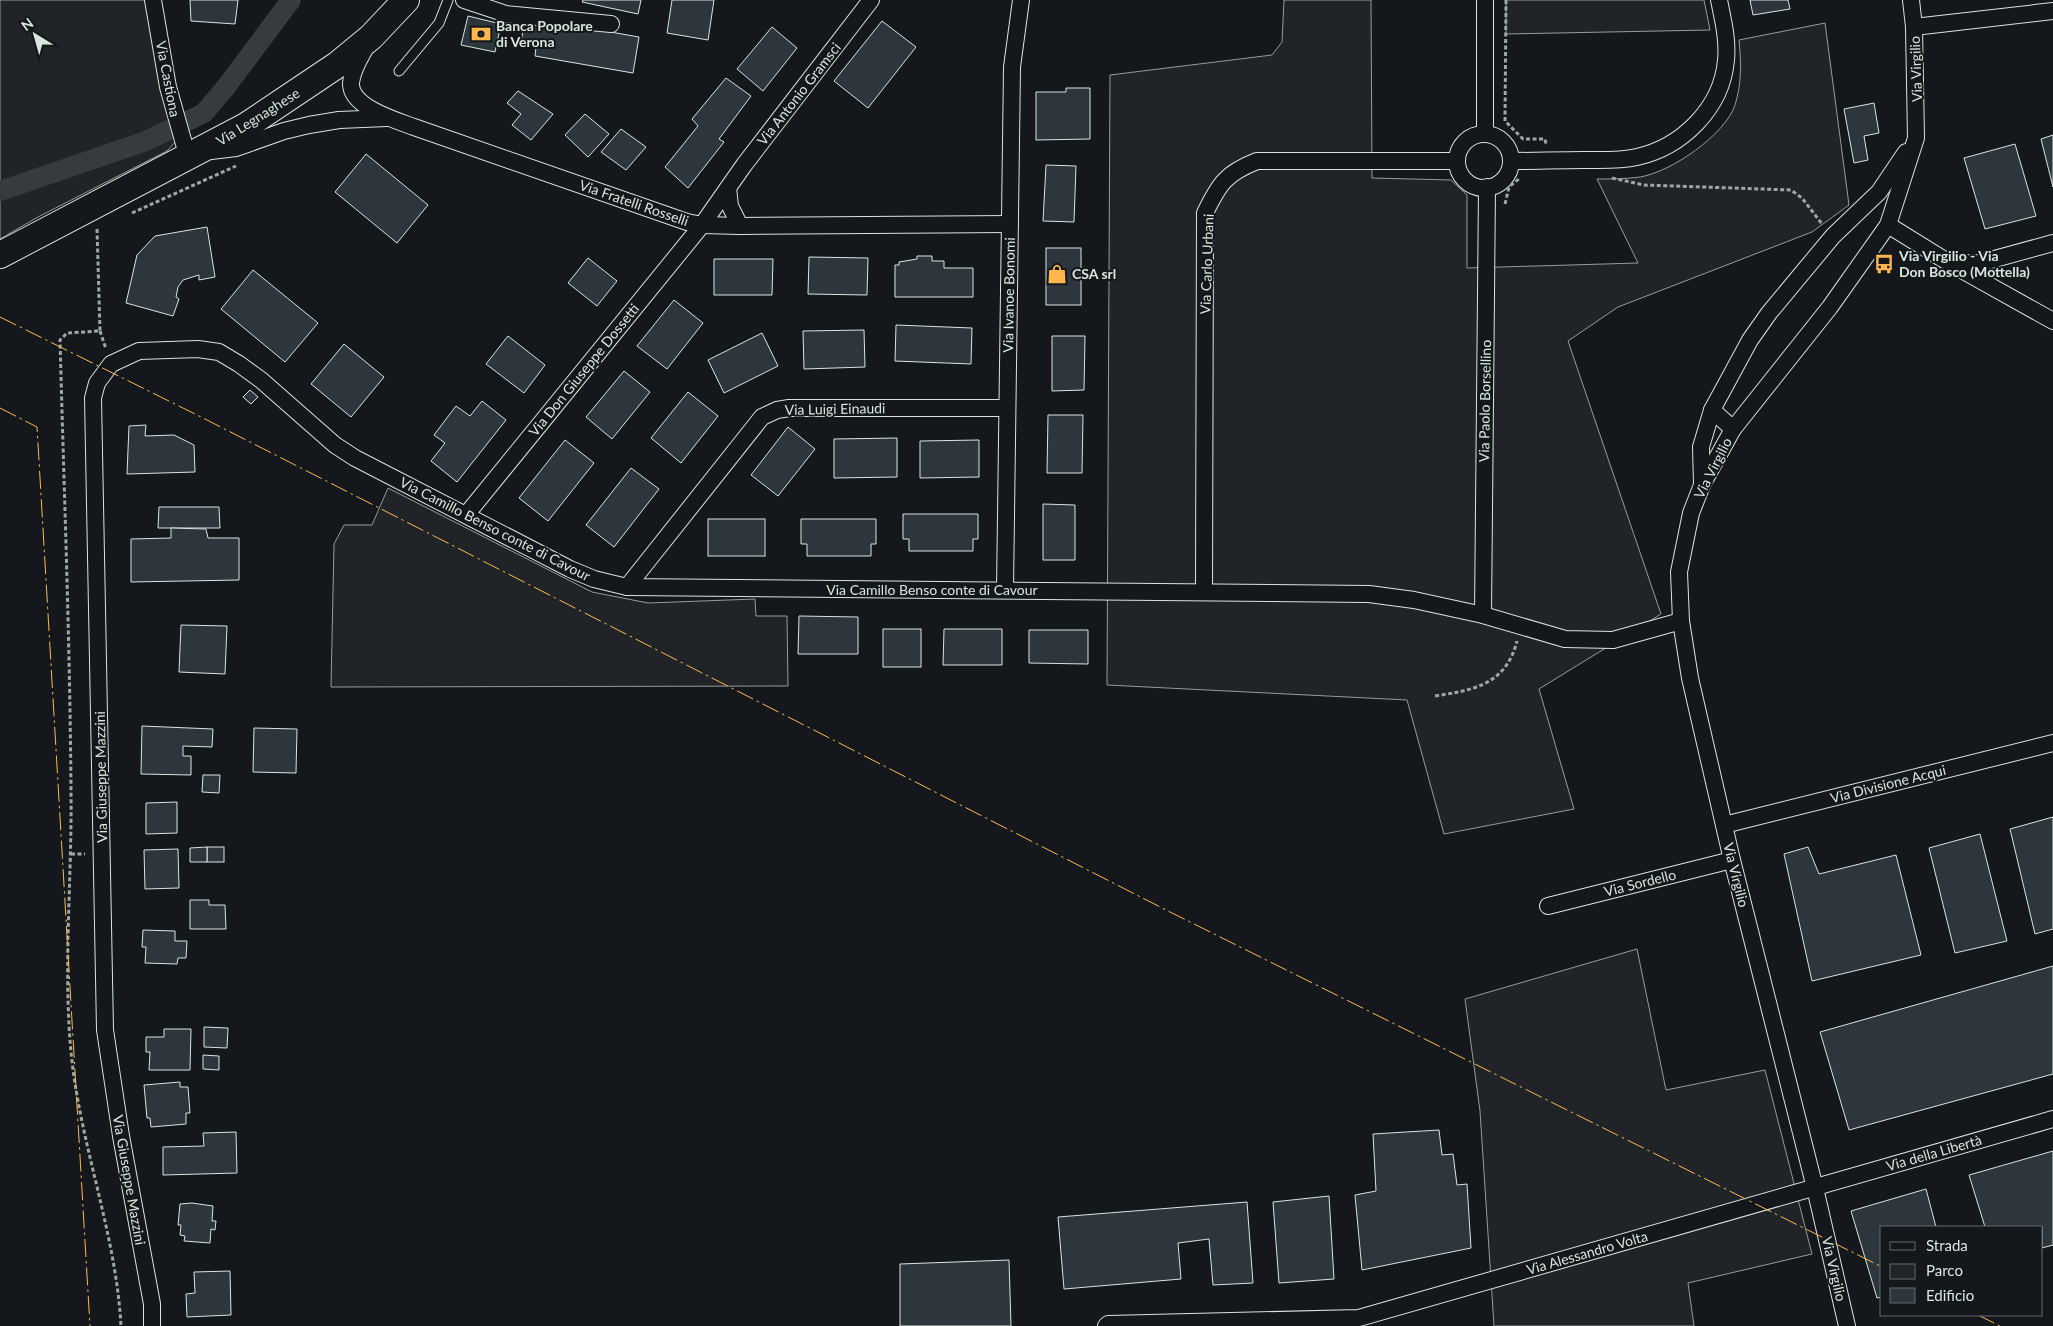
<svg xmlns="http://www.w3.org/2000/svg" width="2053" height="1326" font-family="Lato,sans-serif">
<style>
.green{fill:#202428;stroke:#939e99}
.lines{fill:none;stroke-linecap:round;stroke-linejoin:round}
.canal{stroke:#363b3e;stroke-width:20}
.building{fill:#2c363c;stroke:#d8e6dc}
.lane-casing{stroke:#d8e6dc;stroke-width:11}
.street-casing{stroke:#d8e6dc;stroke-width:18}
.primary-casing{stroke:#d8e6dc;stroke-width:28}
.path{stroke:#9da8a2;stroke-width:3;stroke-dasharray:4 2.5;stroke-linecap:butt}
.lane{stroke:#14181c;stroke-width:9}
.street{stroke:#14181c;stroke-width:16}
.primary{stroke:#14181c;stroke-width:26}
.power{stroke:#ffb74d;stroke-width:1;stroke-dasharray:18 4 2.5 4;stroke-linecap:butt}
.labels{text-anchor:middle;stroke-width:4;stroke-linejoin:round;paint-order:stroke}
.poi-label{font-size:14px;font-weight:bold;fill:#d8e6dc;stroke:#14181c;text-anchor:start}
.street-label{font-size:14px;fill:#d8e6dc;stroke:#14181c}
</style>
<rect width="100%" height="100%" fill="#14181c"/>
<g class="green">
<polygon points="0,0 148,0 188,128 167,151 38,217 0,239"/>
<path d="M1284,0H1371L1372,178L1451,180L1467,195V268L1638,263L1597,179C1611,179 1626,179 1640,177C1671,172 1725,135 1735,105C1742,83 1741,62 1739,40L1825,23L1849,205L1812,232L1618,307L1568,341L1661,614L1539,689L1574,809L1444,834L1407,700L1107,685L1110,75L1272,55L1282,42Z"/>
<polygon points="1506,0 1704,0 1710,30 1506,34"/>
<polygon points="388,488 592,592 648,603 755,599 756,616 787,616 788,686 331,687 334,544 344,525 372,525"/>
<polygon points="1637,949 1666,1090 1765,1070 1812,1254 1688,1283 1694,1326 1494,1326 1480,1111 1465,999"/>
</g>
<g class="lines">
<polyline class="canal" points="0,191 146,141 204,113 226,87 291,0"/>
</g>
<g class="building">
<polygon points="190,0 238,0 235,24 191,21"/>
<polygon points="583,0 641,0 638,14 582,2"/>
<polygon points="672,0 714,0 708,40 667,33"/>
<polygon points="1750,0 1788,0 1790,9 1753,15"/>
<polygon points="468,16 501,24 495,52 461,45"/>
<polygon points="525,17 639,37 633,73 535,56 536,47 521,43"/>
<polygon points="882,21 916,47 868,108 834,81"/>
<polygon points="772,27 797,48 763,91 737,69"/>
<polygon points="726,78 751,96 719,139 724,142 688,188 665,167 698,126 692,119"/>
<polygon points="1066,88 1090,88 1090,139 1036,140 1036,92 1066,92"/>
<polygon points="518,91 553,114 531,140 512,125 521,114 507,103"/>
<polygon points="1874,103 1879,133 1864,136 1868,160 1854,163 1844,109"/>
<polygon points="585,114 609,134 588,157 565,135"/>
<polygon points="621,129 646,147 626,170 601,152"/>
<polygon points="2053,135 2053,187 2041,139"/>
<polygon points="2015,144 2036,216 1985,229 1964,158"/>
<polygon points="366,154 428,205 397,243 335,192"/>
<polygon points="1046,165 1076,166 1074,222 1043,221"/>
<polygon points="207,227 215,277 199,280 199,275 183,280 178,287 176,297 179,299 173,316 126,303 137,255 155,236"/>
<rect x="1046" y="248" width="35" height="57"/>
<polygon points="917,256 932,256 932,261 944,261 944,268 973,268 973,297 895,297 895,265 899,265 899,262 917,259"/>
<polygon points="809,257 868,258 867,295 808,294"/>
<polygon points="588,258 617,281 597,306 568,283"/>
<polygon points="714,259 773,259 772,295 714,295"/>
<polygon points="253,270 318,323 285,362 221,309"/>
<polygon points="674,300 703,323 667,369 637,346"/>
<polygon points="896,325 972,328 971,364 895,361"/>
<polygon points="864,330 865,367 804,369 803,331"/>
<polygon points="762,333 778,366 724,393 708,360"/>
<polygon points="508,336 545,365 524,393 486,364"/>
<polygon points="1052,336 1085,336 1084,390 1052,391"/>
<polygon points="344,344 384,377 351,417 311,384"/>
<polygon points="624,371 650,392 612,439 586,417"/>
<polygon points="250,390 258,397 251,404 243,397"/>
<polygon points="688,392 718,416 681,463 651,438"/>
<polygon points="482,401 506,420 457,482 431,461 445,443 434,435 456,406 470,416"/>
<polygon points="1048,415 1083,415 1082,473 1047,473"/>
<polygon points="146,425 145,436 174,435 194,445 195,472 127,474 129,426"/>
<polygon points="788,427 815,449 778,496 751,475"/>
<polygon points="897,438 897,477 834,478 834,439"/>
<polygon points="565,440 594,463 548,521 519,498"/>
<polygon points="979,440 979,477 920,478 920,441"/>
<polygon points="631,468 659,489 614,547 586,525"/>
<polygon points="1043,504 1075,505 1075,560 1043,560"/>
<polygon points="159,507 219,507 220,528 158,528"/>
<polygon points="903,514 978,514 978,539 973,539 973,551 909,551 909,539 903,539"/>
<rect x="708" y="519" width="57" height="37"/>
<polygon points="801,519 876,519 876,544 871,544 871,556 807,556 807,544 801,544"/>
<polygon points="171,528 206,529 208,538 239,538 239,580 131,582 131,539 171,538"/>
<polygon points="799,616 858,617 858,654 798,654"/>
<polygon points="181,625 227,626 225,674 179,672"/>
<rect x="883" y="629" width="38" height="38"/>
<polygon points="944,629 1002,629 1002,665 943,665"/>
<polygon points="1029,630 1088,630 1088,664 1029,663"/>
<polygon points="142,726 213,729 212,747 183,746 183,756 191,756 191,775 141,774"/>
<polygon points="254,728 297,729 296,773 253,772"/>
<polygon points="203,775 220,775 219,793 202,792"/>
<polygon points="177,802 177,833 146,834 146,803"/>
<polygon points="2053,817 2053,929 2035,934 2010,829"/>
<polygon points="1980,834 2007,941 1955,953 1929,848"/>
<rect x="207" y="847" width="17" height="15"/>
<polygon points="207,847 207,862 190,862 190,848"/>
<polygon points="1808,847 1819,874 1896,855 1921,955 1812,981 1784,854"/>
<polygon points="178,849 179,888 145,889 144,850"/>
<polygon points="190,900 209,900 209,905 225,905 226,929 190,929"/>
<polygon points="143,930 175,931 175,941 187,941 186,958 178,958 177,964 145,963 146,947 142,947"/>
<polygon points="2053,966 2053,1074 1849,1130 1820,1032"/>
<polygon points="204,1027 228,1028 227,1048 204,1047"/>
<polygon points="164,1029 191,1029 190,1070 149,1070 150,1052 146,1052 146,1037 164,1037"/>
<polygon points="203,1055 219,1056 219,1070 203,1069"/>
<polygon points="180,1082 180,1087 188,1087 190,1113 186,1113 186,1124 151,1127 150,1118 147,1118 144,1085"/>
<polygon points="1439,1130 1442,1155 1453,1154 1457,1185 1467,1184 1471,1248 1362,1270 1355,1195 1376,1191 1373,1134"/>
<polygon points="236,1132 237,1173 163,1175 163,1147 204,1146 203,1133"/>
<polygon points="2053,1151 2053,1245 2042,1248 2042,1227 1985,1227 1969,1175"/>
<polygon points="1926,1189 1936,1227 1882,1227 1882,1297 1877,1298 1851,1211"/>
<polygon points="1329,1196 1334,1279 1279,1283 1273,1202"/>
<polygon points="1247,1202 1253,1283 1213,1285 1209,1239 1178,1243 1181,1279 1064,1289 1058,1217"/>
<polygon points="192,1203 213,1206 212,1221 216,1221 215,1230 211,1229 210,1243 184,1241 185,1236 180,1235 181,1225 178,1225 180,1204"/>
<polygon points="1009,1260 1011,1326 900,1326 900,1264"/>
<polygon points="230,1271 231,1315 187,1317 186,1294 195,1293 194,1272"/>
</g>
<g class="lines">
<defs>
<polyline id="lane" points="399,71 439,23 448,0"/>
<g id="street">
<polyline points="153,0 168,87 188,158"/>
<polyline points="464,0 506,14 611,24"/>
<polyline points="1914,27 2053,11"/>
<path d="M366,47C360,58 352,70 351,83C350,107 395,120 414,127L687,222L702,225L740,226L1010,224"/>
<polyline points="1485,134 1485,0"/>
<circle cx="1484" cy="161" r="27"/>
<polyline points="211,151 236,148 284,131 309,125 339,120 387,118"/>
<path d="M1511,161C1535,161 1559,160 1584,160C1601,160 1619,161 1637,157C1682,147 1722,108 1726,60C1728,40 1723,20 1719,0"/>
<polyline points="728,188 730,206 740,226"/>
<polyline points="1888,225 1951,264"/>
<polyline points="2053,243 1980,263 1951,264 2053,321"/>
<polyline points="1733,429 1712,410 1750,340 1769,313 1833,236 1879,192 1906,152"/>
<polyline points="1702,484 1701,447 1712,410"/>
<polyline points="466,515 702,225 744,165 871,0"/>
<polyline points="627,587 762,417 777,410 789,408 1007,408"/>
<polyline points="1005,590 1012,67 1021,0"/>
<path d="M1204,592L1205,213C1219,184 1226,173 1257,161H1457"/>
<polyline points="1483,615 1487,187"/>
<polyline points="1724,825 2053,743"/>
<polyline points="1548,906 1732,860"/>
<polyline points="152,1326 152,1304 121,1136 105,1030 93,398 97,383 111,364 139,351 198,349 219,352 239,364 261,380 335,445 355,458 570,569 594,579 627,587 1369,594 1414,600 1483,615 1565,639 1613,640 1681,621"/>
<polyline points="1106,1326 1108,1324 1359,1318 2053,1119"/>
<polyline points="1847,1326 1815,1188 1732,860 1690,678 1681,621 1679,572 1691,513 1702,485 1733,429 1830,307 1888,225 1916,138 1914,27 1911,0"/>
</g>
<polyline id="primary" points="0,255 246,126 337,65 371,37 406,0"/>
</defs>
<use href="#lane" class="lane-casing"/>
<use href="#street" class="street-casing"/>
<use href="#primary" class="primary-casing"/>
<g class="path">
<polyline points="1506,0 1505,121 1523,139 1545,139 1546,144"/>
<polyline points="1612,178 1644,185 1791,190 1802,198 1822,224"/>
<polyline points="1505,204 1509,187 1520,178"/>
<polyline points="132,213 236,166"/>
<path d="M97,229L100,331L67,333L60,340C64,491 70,642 71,793C72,879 63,966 71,1052C80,1145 116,1233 121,1326"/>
<polyline points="100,331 106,349"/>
<path d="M1435,696C1473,690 1506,685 1517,641"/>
<polyline points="71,854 85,854"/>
</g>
<use href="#lane" class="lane"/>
<use href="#street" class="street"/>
<use href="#primary" class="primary"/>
<g class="power">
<polyline points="0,317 205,419 1168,911 1882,1267"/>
<polyline points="0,408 37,427 90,1326"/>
<polyline points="1978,1315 2000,1326"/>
</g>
</g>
<defs>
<symbol id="bank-bare" viewBox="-9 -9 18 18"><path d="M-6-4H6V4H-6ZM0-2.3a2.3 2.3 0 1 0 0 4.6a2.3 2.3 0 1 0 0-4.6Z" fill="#ffb74d" stroke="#14181c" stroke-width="2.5" paint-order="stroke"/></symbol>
<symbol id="bus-bare" viewBox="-9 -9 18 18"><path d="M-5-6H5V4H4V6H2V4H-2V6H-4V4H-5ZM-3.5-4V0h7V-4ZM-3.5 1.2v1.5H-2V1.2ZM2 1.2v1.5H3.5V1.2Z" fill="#ffb74d" stroke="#14181c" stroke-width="2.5" paint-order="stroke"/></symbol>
<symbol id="shop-bare" viewBox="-9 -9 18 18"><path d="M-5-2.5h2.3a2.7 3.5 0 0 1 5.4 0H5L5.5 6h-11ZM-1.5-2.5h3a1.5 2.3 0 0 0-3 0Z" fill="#ffb74d" stroke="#14181c" stroke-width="2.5" paint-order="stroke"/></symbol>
</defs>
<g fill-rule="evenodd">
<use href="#bank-bare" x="467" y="20" width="28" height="28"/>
<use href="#bus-bare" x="1870" y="250" width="28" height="28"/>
<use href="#shop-bare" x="1043" y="260" width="28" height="28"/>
</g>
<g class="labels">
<g class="poi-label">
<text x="496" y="31">Banca Popolare<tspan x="496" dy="16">di Verona</tspan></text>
<text x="1899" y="261">Via Virgilio - Via<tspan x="1899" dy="16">Don Bosco (Mottella)</tspan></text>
<text x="1072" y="279">CSA srl</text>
</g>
<g class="street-label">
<text transform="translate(1916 69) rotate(-92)" y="5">Via Virgilio</text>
<text transform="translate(168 79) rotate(79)" y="5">Via Castiona</text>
<text transform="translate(799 94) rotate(-52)" y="5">Via Antonio Gramsci</text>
<text transform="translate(258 117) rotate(-32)" y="5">Via Legnaghese</text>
<text transform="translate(634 203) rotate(19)" y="5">Via Fratelli Rosselli</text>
<text transform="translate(1207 264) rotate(-88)" y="5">Via Carlo Urbani</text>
<text transform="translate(1009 295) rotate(-89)" y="5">Via Ivanoe Bonomi</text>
<text transform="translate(584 370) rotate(-51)" y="5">Via Don Giuseppe Dossetti</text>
<text transform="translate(1485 401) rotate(-89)" y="5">Via Paolo Borsellino</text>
<text transform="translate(835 409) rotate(-1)" y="5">Via Luigi Einaudi</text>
<text transform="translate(1713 468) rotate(-63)" y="5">Via Virgilio</text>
<text transform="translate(495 529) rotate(27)" y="5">Via Camillo Benso conte di Cavour</text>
<text x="932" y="595">Via Camillo Benso conte di Cavour</text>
<text transform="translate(101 777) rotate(-91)" y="5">Via Giuseppe Mazzini</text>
<text transform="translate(1888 784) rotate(-14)" y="5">Via Divisione Acqui</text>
<text transform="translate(1736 875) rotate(76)" y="5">Via Virgilio</text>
<text transform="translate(1640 883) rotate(-14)" y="5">Via Sordello</text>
<text transform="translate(1934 1153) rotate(-16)" y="5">Via della Libertà</text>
<text transform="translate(129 1180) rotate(80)" y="5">Via Giuseppe Mazzini</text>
<text transform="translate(1587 1253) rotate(-16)" y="5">Via Alessandro Volta</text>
<text transform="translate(1834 1269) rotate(77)" y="5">Via Virgilio</text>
</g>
</g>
<rect x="1880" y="1226" width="162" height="90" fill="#14181c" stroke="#626a69"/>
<rect x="1890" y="1242" width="25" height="8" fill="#14181c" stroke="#626a69"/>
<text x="1926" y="1251" font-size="15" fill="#d8e6dc">Strada</text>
<rect x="1890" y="1264" width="25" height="15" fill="#202428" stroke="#626a69"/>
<text x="1926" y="1276" font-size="15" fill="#d8e6dc">Parco</text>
<rect x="1890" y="1288" width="25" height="15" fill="#2c363c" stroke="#626a69"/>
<text x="1926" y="1301" font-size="15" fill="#d8e6dc">Edificio</text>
<g transform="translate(35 35) rotate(323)" stroke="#14181c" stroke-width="4" paint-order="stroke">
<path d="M0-4L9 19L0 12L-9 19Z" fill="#d8e6dc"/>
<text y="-8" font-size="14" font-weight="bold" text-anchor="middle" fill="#d8e6dc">N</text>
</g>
</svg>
